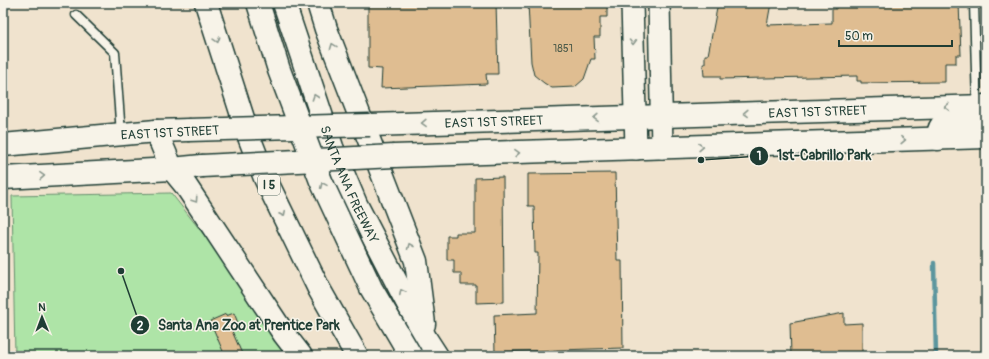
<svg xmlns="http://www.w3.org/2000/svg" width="989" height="359" font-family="Pangolin,sans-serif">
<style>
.green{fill:#aee4a7;stroke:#66906e}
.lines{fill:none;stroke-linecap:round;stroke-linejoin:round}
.stream{stroke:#5c969e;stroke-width:4.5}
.building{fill:#dfbd91;stroke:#1f3d34}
.service-casing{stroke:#1f3d34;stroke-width:11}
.tertiary-casing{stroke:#1f3d34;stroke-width:24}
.secondary-casing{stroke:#1f3d34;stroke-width:25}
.motorway-casing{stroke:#1f3d34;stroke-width:25}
.service{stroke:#f7f3e8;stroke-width:8}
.tertiary{stroke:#f7f3e8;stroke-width:21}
.secondary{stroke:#f7f3e8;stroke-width:22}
.motorway{stroke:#f7f3e8;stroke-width:22}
.secondary-bridge-casing{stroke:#1f3d34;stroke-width:25;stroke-linecap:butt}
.motorway-bridge-casing{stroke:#1f3d34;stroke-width:25;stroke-linecap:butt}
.secondary-bridge{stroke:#f7f3e8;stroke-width:22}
.motorway-bridge{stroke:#f7f3e8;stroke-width:22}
.oneway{stroke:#8b988e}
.labels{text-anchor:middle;stroke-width:3;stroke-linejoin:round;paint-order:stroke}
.number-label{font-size:11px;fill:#4f5d4b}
.shield{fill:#f7f3e8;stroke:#60746a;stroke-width:1}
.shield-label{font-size:12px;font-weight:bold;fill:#1f3d34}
.street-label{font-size:13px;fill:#1f3d34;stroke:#f7f3e8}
.leader{fill:none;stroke:#1f3d34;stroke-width:1.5}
.callout-dot{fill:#1f3d34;stroke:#f7f3e8;stroke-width:1.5}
.mark-label{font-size:12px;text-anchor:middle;font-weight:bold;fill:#fff}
.callout-label{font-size:14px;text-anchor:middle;font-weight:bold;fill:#1f3d34;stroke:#f7f3e8;stroke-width:3;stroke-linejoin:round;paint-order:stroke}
</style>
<rect width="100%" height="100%" fill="#f0e3ce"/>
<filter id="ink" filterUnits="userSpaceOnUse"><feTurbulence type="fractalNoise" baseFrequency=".025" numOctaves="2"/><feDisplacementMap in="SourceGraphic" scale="8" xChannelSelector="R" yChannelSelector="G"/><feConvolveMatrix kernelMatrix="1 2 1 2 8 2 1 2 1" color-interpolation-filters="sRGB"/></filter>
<g filter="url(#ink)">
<polygon class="green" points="171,193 212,245 287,356 15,356 12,196"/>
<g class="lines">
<polyline class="stream" points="934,263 936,356"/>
</g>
<g class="building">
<polygon points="368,3 496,3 498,74 486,74 487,84 381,88 382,69 368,68"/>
<polygon points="528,3 607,3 607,17 600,17 600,37 594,37 595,59 591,59 584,79 575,87 552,88 544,83 534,75 531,62"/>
<polygon points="718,3 771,3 767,25 832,23 832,9 836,9 836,3 959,3 961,55 956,55 956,63 945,63 945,82 861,83 861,81 857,81 857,76 720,79 720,76 704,76 703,64 705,64 705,55 708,55"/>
<polygon points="615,173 617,261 622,261 623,348 495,352 494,315 537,313 538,253 535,253 534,206 528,206 528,174"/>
<polygon points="503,177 504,302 476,303 476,285 461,285 461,273 454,273 454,260 447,260 447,236 456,236 456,233 475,233 475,178"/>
<polygon points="234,313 240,328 232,331 243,356 225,356 210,321 226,314 226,316"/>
<polygon points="844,313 844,324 862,323 862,356 791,356 790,323"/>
</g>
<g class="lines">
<defs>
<g id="service">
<polyline points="974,3 977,105"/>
<polyline points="76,15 115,53 121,134"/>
</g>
<g id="tertiary">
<polyline points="632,3 636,149"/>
<polyline points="659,3 662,148"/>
</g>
<g id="secondary">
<path id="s1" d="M370,125L986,106"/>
<path d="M938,139C938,135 938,130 941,126C949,116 977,130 977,108"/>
<polyline points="3,145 156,131 188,130"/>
<polyline points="394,156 986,137"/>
<polyline points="3,178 172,169 202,166"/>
</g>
<g id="motorway">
<polyline points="206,3 249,137 265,178 319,289 357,356"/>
<path id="s2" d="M284,3L332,147L356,204L426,339L437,356"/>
<polyline points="318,3 326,29 416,261 424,324"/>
<polyline points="156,131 172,169 186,186 284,334 301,356"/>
</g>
</defs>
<use href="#service" class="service-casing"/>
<use href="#tertiary" class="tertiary-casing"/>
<use href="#secondary" class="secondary-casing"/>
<use href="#motorway" class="motorway-casing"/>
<use href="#service" class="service"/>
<use href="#tertiary" class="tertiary"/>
<use href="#secondary" class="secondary"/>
<use href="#motorway" class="motorway"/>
<defs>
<g id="secondary-bridge">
<polyline points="188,130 370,125"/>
<polyline points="202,166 394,156"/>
</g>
<polyline id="motorway-bridge" points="258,3 279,70 321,181 371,288 411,356"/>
</defs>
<use href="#secondary-bridge" class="secondary-bridge-casing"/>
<use href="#motorway-bridge" class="motorway-bridge-casing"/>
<use href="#secondary-bridge" class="secondary-bridge"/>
<use href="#motorway-bridge" class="motorway-bridge"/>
</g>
<defs><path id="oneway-chevron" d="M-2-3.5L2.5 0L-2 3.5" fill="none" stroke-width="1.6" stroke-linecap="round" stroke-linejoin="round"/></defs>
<g class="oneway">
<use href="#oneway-chevron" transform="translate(217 40) rotate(72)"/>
<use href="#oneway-chevron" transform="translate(633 42) rotate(89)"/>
<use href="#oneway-chevron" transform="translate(333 46) rotate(-111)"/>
<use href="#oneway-chevron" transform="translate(315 97) rotate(-109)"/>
<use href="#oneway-chevron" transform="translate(947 107) rotate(178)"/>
<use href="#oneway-chevron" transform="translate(746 113) rotate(178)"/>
<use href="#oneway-chevron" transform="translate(596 118) rotate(178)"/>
<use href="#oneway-chevron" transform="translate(424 123) rotate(178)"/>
<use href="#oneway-chevron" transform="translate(903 140) rotate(-2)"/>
<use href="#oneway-chevron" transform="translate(701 147) rotate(-2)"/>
<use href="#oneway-chevron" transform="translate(517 153) rotate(-2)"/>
<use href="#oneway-chevron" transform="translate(42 176) rotate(-3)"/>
<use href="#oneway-chevron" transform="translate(323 185) rotate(-114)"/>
<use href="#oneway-chevron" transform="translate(195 200) rotate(56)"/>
<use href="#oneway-chevron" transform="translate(283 214) rotate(64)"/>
<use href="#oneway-chevron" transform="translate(410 246) rotate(-112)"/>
<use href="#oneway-chevron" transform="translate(402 292) rotate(-117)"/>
</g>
</g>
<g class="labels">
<g class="number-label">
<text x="563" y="52">1851</text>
</g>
<rect class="shield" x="258" y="175" width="22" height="20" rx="3"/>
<g class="shield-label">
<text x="269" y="189">I 5</text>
</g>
<g class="street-label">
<text dy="5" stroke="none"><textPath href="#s1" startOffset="448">EAST 1ST STREET</textPath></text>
<text dy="5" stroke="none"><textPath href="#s1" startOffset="124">EAST 1ST STREET</textPath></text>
<text transform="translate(170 132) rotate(-3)" y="5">EAST 1ST STREET</text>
<text dy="5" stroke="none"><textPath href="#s2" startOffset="193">SANTA ANA FREEWAY</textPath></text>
</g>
</g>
<path class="leader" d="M701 160L759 156M121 271L140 325"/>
<g class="callout-dot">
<circle cx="701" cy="160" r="4"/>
<circle cx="121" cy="271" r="4"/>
<circle cx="759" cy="156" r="10"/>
<circle cx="140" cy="325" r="10"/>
</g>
<g class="mark-label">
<text x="759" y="160">1</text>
<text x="140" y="330">2</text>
</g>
<g class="callout-label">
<text x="824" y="160">1st-Cabrillo Park</text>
<text x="249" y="330">Santa Ana Zoo at Prentice Park</text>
</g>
<rect width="989" height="359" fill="none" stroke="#f7f3e8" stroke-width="16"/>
<rect x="8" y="8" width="973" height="343" fill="none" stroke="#1f3d34" stroke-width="1.5" filter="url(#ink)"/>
<g transform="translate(42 317) rotate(359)" stroke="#f7f3e8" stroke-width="3" paint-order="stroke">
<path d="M0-3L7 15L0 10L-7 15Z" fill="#1f3d34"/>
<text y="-6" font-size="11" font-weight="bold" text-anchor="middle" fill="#1f3d34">N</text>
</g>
<path d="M839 40v6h113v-6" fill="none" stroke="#1f3d34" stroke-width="2"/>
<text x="845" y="40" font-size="12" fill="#1f3d34" stroke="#f7f3e8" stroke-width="3" paint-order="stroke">50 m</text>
</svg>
